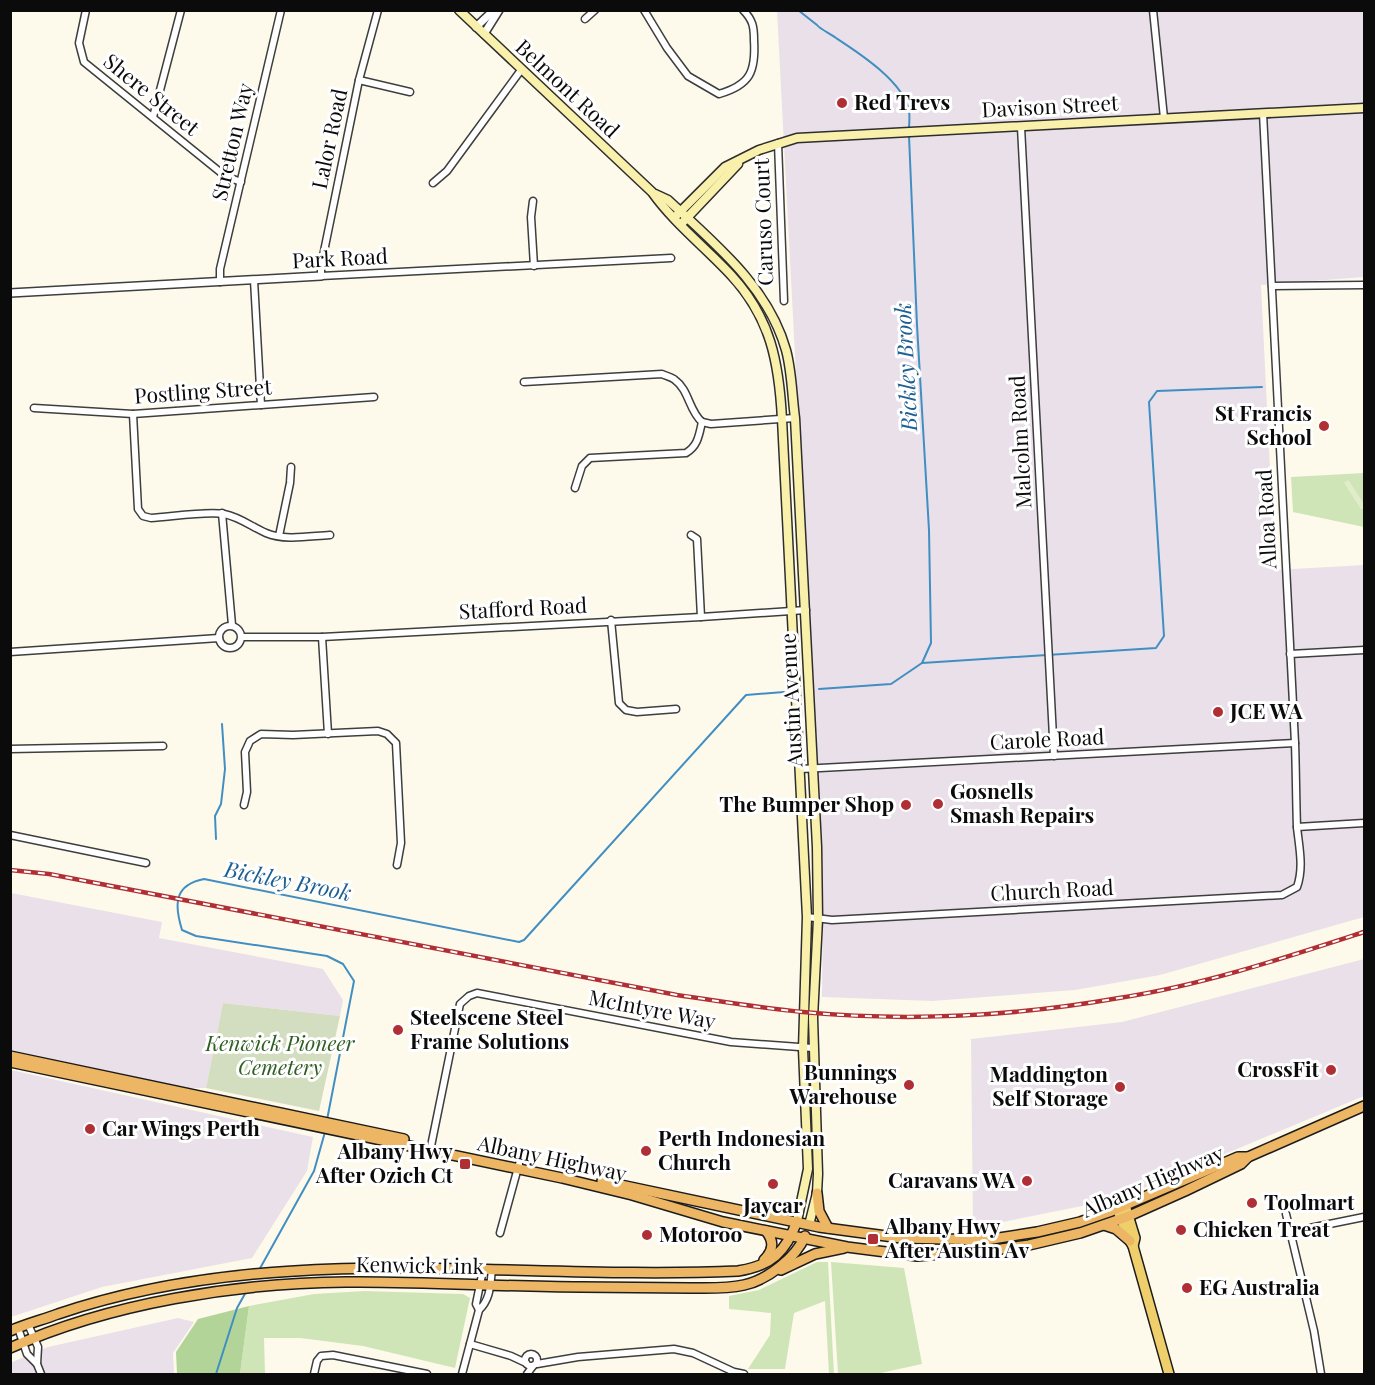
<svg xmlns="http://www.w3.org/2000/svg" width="1375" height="1385" font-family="'Playfair Display',serif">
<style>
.industrial{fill:#e9e0ea}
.green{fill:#cfe5b8}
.forest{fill:#b3d499}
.cemetery{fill:#d3ddbf}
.pitch{fill:#e0edc9}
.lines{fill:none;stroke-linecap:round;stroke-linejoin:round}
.stream{stroke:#418ec2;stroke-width:2}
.minor-casing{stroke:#3e3e3e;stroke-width:9}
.tertiary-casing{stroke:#3e3e3e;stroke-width:10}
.secondary-casing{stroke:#2d2d2d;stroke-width:11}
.primary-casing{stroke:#1c1c1c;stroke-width:12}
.trunk-casing{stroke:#1c1c1c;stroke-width:12}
.minor{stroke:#fff;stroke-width:6}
.tertiary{stroke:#fff;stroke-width:7}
.secondary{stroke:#f9f0ab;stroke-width:8}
.primary{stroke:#eecf6b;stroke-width:9}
.trunk{stroke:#ecb664;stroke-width:9}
.rail-casing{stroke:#b02f34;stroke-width:4.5}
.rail{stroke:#fff;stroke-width:2;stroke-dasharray:7;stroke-linecap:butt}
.poi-dot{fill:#b02f34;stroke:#fff;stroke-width:2}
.labels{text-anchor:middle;stroke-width:6;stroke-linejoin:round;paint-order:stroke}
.street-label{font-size:21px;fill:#0b0b0b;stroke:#fff}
.poi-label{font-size:21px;font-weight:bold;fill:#0b0b0b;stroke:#fff;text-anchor:start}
.park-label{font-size:21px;font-style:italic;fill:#2e5d21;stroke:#fff}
.water-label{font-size:22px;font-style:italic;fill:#1f6093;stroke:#fff}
</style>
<rect width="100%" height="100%" fill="#fefaeb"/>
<g class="industrial">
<polygon points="777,11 1364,11 1364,277 1261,285 1275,570 1364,565 1364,917 1160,975 1075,990 932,1001 822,997 823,891"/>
<polygon points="11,893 162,922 159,938 323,969 343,1000 340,1016 223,1003 206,1088 187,1088 11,1050"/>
<polygon points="1364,959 1364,1096 1117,1199 973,1228 971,1039 1122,1022"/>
<polygon points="11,1070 313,1137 307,1171 252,1258 102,1287 11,1317"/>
<polygon points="178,1318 194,1322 173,1353 174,1374 11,1374 10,1363 48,1347"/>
</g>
<g class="green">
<polygon points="1364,473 1364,505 1348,480 1361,509 1364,507 1364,527 1293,512 1291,477"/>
<polygon points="817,1262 828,1262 834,1374 829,1374 825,1301 794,1313 785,1369 748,1369 770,1335 771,1313 729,1309 729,1296 759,1290"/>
<polygon points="831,1262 904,1268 922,1364 876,1374 838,1374"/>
<polygon points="364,1291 463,1294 470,1298 455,1368 363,1346 300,1338 264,1338 265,1374 240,1374 249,1306 314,1294"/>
</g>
<polygon class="forest" points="249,1306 240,1374 177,1374 176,1352 198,1319"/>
<polygon class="cemetery" points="223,1003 340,1016 319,1111 206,1088"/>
<polygon class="pitch" points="1348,480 1364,505 1361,509 1344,483"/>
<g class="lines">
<g class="stream">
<path d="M798,10L817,25C821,30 830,33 836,38C859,53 904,82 909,111C910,117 909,124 909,130"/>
<polyline points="922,663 1156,648 1164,636 1149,402 1157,391 1262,387"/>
<polyline points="819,689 891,684 922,663 931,643 929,530 917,325 909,136"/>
<polyline points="216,839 215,816 221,804 225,769 222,724"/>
<path d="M327,1120L354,981L343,964L327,956L196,936L182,930C174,904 174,885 204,879L519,942L524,940L746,695L784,692"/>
<polyline points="258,1272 314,1171 325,1132"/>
<polyline points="216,1374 237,1308 246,1292"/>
</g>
<defs>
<g id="minor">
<polyline points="86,10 79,43 84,62 225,176 241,182"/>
<polyline points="378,10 359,80 321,266 321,276 671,258"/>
<path d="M644,10L667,48L688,76L719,94C750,85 756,72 754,40C754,27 753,20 743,10"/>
<polyline points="1153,10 1164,118"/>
<polyline points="585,19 595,10"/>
<polyline points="359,80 410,92"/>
<polyline points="153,117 181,10"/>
<polyline points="1021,127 1054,756"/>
<polyline points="778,143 784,301"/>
<polyline points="433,183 447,171 521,70"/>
<polyline points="533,201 531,217 534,266"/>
<polyline points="254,280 261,405"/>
<polyline points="220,282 220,269 281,10"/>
<polyline points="1272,286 1364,285"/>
<path d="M524,382L662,374C666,376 672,377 675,380C689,390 689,411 702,422"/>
<polyline points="34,408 133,414 374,397"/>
<path d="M133,414L138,509L143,516L151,518C170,517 206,511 224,514C240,517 252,527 266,533C285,541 310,536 330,535"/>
<path d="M575,488L582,466L590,458L686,453C698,446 699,435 702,422L711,424L795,418"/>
<polyline points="222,513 232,625"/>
<polyline points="691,535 697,539 701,617"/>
<polyline points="279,536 290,483 291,467"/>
<polyline points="611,620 619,703 626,710 637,712 676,709"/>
<circle cx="230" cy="637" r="11"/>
<polyline points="242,637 322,637 701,617 806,610"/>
<polyline points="322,637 328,734"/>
<polyline points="10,652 219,638"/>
<polyline points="1290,654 1364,650"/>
<polyline points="10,749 163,746"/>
<polyline points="801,769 1295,743"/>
<polyline points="244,805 247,792 245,752 250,741 261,734 293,735 378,731 387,734 396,743 401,843 397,865"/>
<polyline points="1297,827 1364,823"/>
<polyline points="10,835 146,863"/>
<path d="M807,917L832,920L1282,895L1297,887C1304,867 1299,847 1297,827C1296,799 1296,771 1295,743L1263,113"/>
<polyline points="430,1151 460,1004 469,996 477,993 731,1042 813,1048"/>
<polyline points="1286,1214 1314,1331 1321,1374"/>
<polyline points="1290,1232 1364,1217"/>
<polyline points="500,1233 519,1164"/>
<polyline points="479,1310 476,1304 483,1270"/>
<polyline points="28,1324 38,1347 37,1364 41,1374"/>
<polyline points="18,1328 27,1354 37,1364"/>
<polyline points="470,1344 511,1356 526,1363"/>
<circle cx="531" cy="1360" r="6"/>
<polyline points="537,1364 578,1357 674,1349 693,1353 734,1372 744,1374"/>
<polyline points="314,1374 317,1361 321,1356 333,1355 427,1374"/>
<path d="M462,1374L479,1310C491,1299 490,1284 492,1270"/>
<polyline points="527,1374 533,1366"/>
</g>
<g id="tertiary">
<polyline points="476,27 494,10"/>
<polyline points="484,34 499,10"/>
<polyline points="10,293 321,276"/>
</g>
<g id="secondary">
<path d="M459,10L652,192C674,223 705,247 731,275C771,318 779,363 782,419L807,917L803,1049L808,1169L797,1221"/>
<path d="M655,194L668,200C714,243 768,286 786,350C792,372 792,396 795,418L817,847L818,919L813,1018L818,1174L817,1193L809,1225"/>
<polyline points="677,215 725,167 759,150 797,138 1364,108"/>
<polyline points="683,222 738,164"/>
</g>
<g id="primary">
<polyline points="1125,1205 1135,1238 1133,1246"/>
<polyline points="1117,1208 1130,1241 1133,1246 1169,1374"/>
</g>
<g id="trunk">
<polyline points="10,1056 404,1139"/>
<polyline points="10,1062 562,1178 632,1195 723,1222 847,1247 917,1256 1001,1249 1029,1245 1080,1233 1129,1216 1185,1191 1241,1164 1248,1157 1364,1106"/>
<polyline points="602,1181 819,1227 901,1238 986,1240 1037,1232 1080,1222 1109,1212 1238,1157 1248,1157"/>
<polyline points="817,1193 819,1211 828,1228"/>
<polyline points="1104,1225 1116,1229 1130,1241"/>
<path d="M764,1260C774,1250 774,1241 766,1231"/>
<polyline points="781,1270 815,1254 844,1248"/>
<path d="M10,1331C26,1324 42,1320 58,1314C279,1239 510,1281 738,1271C771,1266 786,1252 797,1221"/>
<path d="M10,1348C110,1303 237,1283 346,1282C424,1281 503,1287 581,1287C617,1287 653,1288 690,1288C707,1288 726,1289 744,1285C767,1280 796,1258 805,1236"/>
</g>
</defs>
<use href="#minor" class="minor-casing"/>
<use href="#tertiary" class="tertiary-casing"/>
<use href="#secondary" class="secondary-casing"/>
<use href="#primary" class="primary-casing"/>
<use href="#trunk" class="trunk-casing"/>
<use href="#minor" class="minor"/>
<use href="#tertiary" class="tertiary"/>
<use href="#secondary" class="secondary"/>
<use href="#primary" class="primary"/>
<use href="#trunk" class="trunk"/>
<defs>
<path id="rail" d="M10,870L49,874L677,995C719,1001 760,1008 803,1012C908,1022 1016,1016 1119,998C1203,985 1284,958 1364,932"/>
</defs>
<use href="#rail" class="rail-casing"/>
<use href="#rail" class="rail"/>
</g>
<g class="poi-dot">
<circle cx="842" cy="103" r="6"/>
<circle cx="1324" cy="426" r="6"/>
<circle cx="1218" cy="712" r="6"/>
<circle cx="938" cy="804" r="6"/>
<circle cx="906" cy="805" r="6"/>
<circle cx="398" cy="1030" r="6"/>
<circle cx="1331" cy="1070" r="6"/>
<circle cx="909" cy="1085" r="6"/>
<circle cx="1120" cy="1087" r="6"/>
<circle cx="90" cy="1129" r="6"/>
<circle cx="646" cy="1151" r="6"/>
<rect x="459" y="1158" width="12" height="12" rx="3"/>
<circle cx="1027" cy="1181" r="6"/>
<circle cx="773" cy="1184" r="6"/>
<circle cx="1252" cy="1203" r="6"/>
<circle cx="1181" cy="1230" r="6"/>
<circle cx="647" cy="1235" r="6"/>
<rect x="867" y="1233" width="12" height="12" rx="3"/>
<circle cx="1187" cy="1288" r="6"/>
</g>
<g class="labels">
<g class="street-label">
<text transform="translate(567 89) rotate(43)" y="7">Belmont Road</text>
<text transform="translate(151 95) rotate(39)" y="7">Shere Street</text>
<text transform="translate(1050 107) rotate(-3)" y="7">Davison Street</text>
<text transform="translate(330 139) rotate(-78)" y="7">Lalor Road</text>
<text transform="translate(233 142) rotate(-77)" y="7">Stretton Way</text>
<text transform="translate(764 222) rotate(-92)" y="7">Caruso Court</text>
<text transform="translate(340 259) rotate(-3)" y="7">Park Road</text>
<text transform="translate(203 392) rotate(-4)" y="7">Postling Street</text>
<text transform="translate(1021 442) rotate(-93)" y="7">Malcolm Road</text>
<text transform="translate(1267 519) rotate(-93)" y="7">Alloa Road</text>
<text transform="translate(523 609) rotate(-3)" y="7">Stafford Road</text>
<text transform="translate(792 700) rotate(-93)" y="7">Austin Avenue</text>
<text transform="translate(1047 740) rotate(-3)" y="7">Carole Road</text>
<text transform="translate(1052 891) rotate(-3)" y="7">Church Road</text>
<text transform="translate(652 1010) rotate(11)" y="7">McIntyre Way</text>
<text transform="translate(552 1159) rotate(12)" y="7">Albany Highway</text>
<text transform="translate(1153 1182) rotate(-23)" y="7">Albany Highway</text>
<text transform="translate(420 1266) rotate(1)" y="7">Kenwick Link</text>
</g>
<g class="poi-label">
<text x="854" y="110">Red Trevs</text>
<text x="1312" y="421" text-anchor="end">St Francis<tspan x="1312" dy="24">School</tspan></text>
<text x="1230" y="719">JCE WA</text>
<text x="950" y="799">Gosnells<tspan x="950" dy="24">Smash Repairs</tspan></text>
<text x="894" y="812" text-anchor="end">The Bumper Shop</text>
<text x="410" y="1025">Steelscene Steel<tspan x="410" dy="24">Frame Solutions</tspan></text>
<text x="1319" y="1077" text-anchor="end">CrossFit</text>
<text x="897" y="1080" text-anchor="end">Bunnings<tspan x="897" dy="24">Warehouse</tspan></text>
<text x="1108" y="1082" text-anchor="end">Maddington<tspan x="1108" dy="24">Self Storage</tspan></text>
<text x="102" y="1136">Car Wings Perth</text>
<text x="658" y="1146">Perth Indonesian<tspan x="658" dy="24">Church</tspan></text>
<text x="453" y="1159" text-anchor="end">Albany Hwy<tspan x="453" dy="24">After Ozich Ct</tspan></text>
<text x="1015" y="1188" text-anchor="end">Caravans WA</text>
<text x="1264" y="1210">Toolmart</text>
<text x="773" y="1213" text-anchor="middle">Jaycar</text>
<text x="885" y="1234">Albany Hwy<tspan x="885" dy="24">After Austin Av</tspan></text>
<text x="1193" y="1237">Chicken Treat</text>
<text x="659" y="1242">Motoroo</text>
<text x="1199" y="1295">EG Australia</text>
</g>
<g class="park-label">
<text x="280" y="1051">Kenwick Pioneer<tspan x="280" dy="24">Cemetery</tspan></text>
</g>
<g class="water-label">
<text transform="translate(906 367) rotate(-93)" y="8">Bickley Brook</text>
<text transform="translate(288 881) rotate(11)" y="8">Bickley Brook</text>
</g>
</g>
<rect width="1375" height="1385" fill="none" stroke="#0b0b0b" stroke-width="24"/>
</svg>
